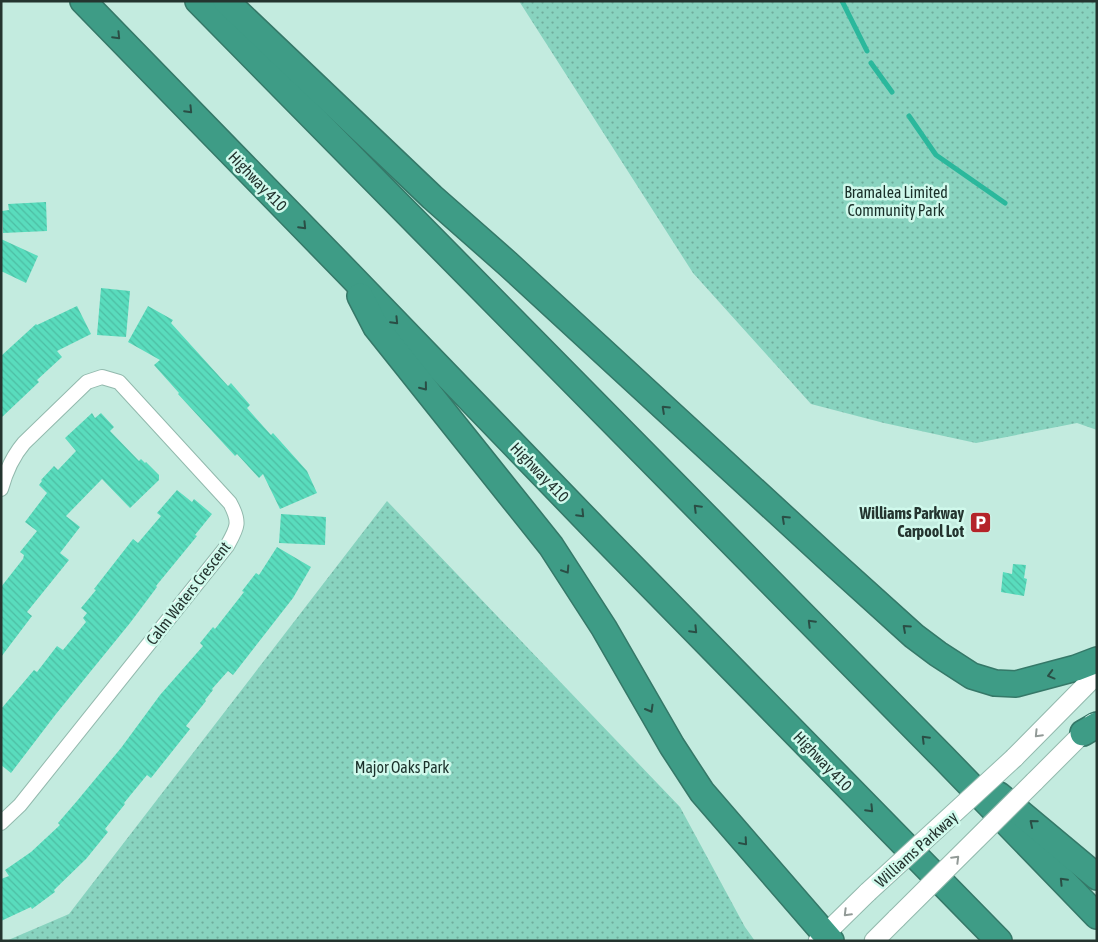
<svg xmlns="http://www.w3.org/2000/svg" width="1098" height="942" font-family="'Asap Condensed',sans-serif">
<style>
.park{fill:url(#park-dots)}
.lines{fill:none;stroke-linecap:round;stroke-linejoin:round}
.stream{stroke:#2bb89c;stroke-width:5}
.building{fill:url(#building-back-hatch)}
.street-casing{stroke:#92b9ad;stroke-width:16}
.secondary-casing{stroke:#92b9ad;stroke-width:21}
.highway-casing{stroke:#357868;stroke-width:28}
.street{stroke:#fff;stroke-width:14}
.secondary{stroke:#fff;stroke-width:19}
.highway{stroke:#3e9c86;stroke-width:25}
.secondary-bridge-casing{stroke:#92b9ad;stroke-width:21;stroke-linecap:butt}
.secondary-bridge{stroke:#fff;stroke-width:19}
.oneway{stroke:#2a4e45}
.oneway2{stroke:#929a97}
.labels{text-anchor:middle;stroke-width:5;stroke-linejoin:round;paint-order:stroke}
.street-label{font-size:16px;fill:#24342f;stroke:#d0f9ec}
.park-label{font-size:16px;fill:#1a302a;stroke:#d0f9ec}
.poi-label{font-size:16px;font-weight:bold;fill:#24342f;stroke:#d0f9ec;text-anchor:end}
</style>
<defs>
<pattern id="park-dots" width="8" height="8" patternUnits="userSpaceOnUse" patternTransform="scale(1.25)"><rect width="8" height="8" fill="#88d3bf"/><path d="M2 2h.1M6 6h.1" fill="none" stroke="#6fac9c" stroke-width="1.8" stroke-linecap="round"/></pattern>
<pattern id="building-back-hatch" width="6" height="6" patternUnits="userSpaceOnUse" patternTransform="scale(1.25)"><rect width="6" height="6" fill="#59dcbd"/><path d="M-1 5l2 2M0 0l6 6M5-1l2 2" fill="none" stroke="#4dbda3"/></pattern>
</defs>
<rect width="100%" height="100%" fill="#c3ebdf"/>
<g class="park">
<polygon points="519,1 1097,1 1097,430 1077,423 976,443 884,423 811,404 693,273"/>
<polygon points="387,501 680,807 745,927 755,941 6,941 69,914"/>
</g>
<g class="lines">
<g class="stream">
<polyline points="842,1 867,51"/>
<polyline points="871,63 892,92"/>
<polyline points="909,116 936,155 1005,203"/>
</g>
</g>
<g class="building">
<polygon points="46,202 47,231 3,233 2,211 9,210 8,204"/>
<polygon points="1,239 38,256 26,283 1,271"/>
<polygon points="101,288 130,291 126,337 97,335"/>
<polygon points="77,306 91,334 57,351 62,357 37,380 39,382 1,418 1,356 36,324 37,325"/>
<polygon points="148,306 173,320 171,323 228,386 231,383 250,405 247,408 271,435 273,433 307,471 317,493 280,509 263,474 259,478 237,454 235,456 178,394 179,393 154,365 160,360 128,342"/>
<polygon points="92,413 95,418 101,413 114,427 110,431 139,461 141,459 145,463 146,462 159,475 159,480 130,508 102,479 66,516 80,527 60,553 69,560 27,612 32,616 1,657 1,587 23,559 24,555 20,552 37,531 25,522 47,493 39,485 42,481 41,480 54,466 58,470 76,451 65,438"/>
<polygon points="177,490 192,502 194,499 212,514 195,535 197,536 156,586 157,587 130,623 56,714 11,773 1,765 1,709 34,670 37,672 57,646 63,650 86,622 83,618 87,613 81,608 96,590 94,589 133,539 138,543 161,516 157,513"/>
<polygon points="281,514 326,517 325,545 279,543"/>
<polygon points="277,547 311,567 293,598 233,675 228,671 212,689 213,690 205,700 206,701 186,726 190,729 151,778 147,775 124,803 125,804 105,829 108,832 86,859 54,890 55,892 32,909 31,907 1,921 1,879 9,876 5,870 31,852 60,825 58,823 77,801 121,748 160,695 203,646 200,643 213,627 215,629 244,592 242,591 256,573 259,575"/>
<polygon points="1013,564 1026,565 1024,578 1027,579 1024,596 1001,592 1003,572 1012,574"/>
</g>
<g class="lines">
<defs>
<path id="street" d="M1,489C6,471 12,457 24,443L87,382L102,377L119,382L230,503C241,523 237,528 227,546L20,805L1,823"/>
<g id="secondary">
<polyline points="1014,758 1097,674"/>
<polyline points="1034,782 1093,723"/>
<polyline points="818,941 868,892"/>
<polyline points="874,941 897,918"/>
</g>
<g id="highway">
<polyline points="83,1 349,274 603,537 999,941"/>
<polyline points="198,1 943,757 1097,916"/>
<polyline points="226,1 432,197 508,264 831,561 914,636 938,654 972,676 995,683 1016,684 1076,668 1097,660"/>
<polyline points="360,296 376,327 551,546 604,628 672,746 702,792 831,941"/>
<polyline points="1083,733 1097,725"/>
<polyline points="999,795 1097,877"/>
</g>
</defs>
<use href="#street" class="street-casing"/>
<use href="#secondary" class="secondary-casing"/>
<use href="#highway" class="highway-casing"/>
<use href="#street" class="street"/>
<use href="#secondary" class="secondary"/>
<use href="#highway" class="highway"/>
<defs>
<g id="secondary-bridge">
<polyline points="868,892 1014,758"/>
<polyline points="897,918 1034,782"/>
</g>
</defs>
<use href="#secondary-bridge" class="secondary-bridge-casing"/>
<use href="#secondary-bridge" class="secondary-bridge"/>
</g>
<defs><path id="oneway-chevron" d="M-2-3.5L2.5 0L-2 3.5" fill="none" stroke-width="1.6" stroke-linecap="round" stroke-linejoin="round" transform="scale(1.25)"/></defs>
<g class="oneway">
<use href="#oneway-chevron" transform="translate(117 36) rotate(46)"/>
<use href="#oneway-chevron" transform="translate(189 110) rotate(46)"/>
<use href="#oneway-chevron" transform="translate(303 226) rotate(46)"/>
<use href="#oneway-chevron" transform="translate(395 321) rotate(46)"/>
<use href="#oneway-chevron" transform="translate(424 387) rotate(51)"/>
<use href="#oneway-chevron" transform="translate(665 409) rotate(-137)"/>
<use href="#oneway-chevron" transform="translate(697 508) rotate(-135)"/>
<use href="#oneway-chevron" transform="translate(581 514) rotate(46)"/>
<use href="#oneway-chevron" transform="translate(785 519) rotate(-137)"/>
<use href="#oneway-chevron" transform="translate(566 570) rotate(57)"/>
<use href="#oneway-chevron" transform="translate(811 623) rotate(-135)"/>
<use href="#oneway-chevron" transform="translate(906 628) rotate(-138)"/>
<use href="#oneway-chevron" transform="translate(694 630) rotate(46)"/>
<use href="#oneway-chevron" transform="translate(1051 675) rotate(165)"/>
<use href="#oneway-chevron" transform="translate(650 709) rotate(60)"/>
<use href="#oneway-chevron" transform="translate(925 739) rotate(-135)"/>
<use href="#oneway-chevron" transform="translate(870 809) rotate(46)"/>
<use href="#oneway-chevron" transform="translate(1033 823) rotate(-140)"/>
<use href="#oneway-chevron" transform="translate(744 842) rotate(49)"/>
<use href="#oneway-chevron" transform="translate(1063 881) rotate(-134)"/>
</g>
<g class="oneway2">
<use href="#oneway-chevron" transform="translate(1038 734) rotate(134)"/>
<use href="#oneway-chevron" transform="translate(956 859) rotate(-45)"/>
<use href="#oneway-chevron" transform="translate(847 913) rotate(135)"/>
</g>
<defs>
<symbol id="parking-square" viewBox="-11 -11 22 22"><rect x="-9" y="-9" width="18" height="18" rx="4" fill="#b42429" stroke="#d0f9ec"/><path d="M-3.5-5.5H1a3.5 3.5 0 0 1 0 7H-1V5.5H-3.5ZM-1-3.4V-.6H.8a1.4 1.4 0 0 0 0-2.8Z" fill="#fff"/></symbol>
</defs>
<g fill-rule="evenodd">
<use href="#parking-square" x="968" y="510" width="25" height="25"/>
</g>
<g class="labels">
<g class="street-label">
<text transform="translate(258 181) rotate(46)" y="6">Highway 410</text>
<text transform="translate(540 472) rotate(46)" y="6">Highway 410</text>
<text transform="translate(188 593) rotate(-52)" y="6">Calm Waters Crescent</text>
<text transform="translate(823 761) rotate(46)" y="6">Highway 410</text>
<text transform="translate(916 849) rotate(-42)" y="6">Williams Parkway</text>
</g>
<g class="park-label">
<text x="896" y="198">Bramalea Limited<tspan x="896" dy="18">Community Park</tspan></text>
<text x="402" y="773">Major Oaks Park</text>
</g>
<g class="poi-label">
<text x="964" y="519">Williams Parkway<tspan x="964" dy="18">Carpool Lot</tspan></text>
</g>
</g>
<rect width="1098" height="942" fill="none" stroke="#24342f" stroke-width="5"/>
</svg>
